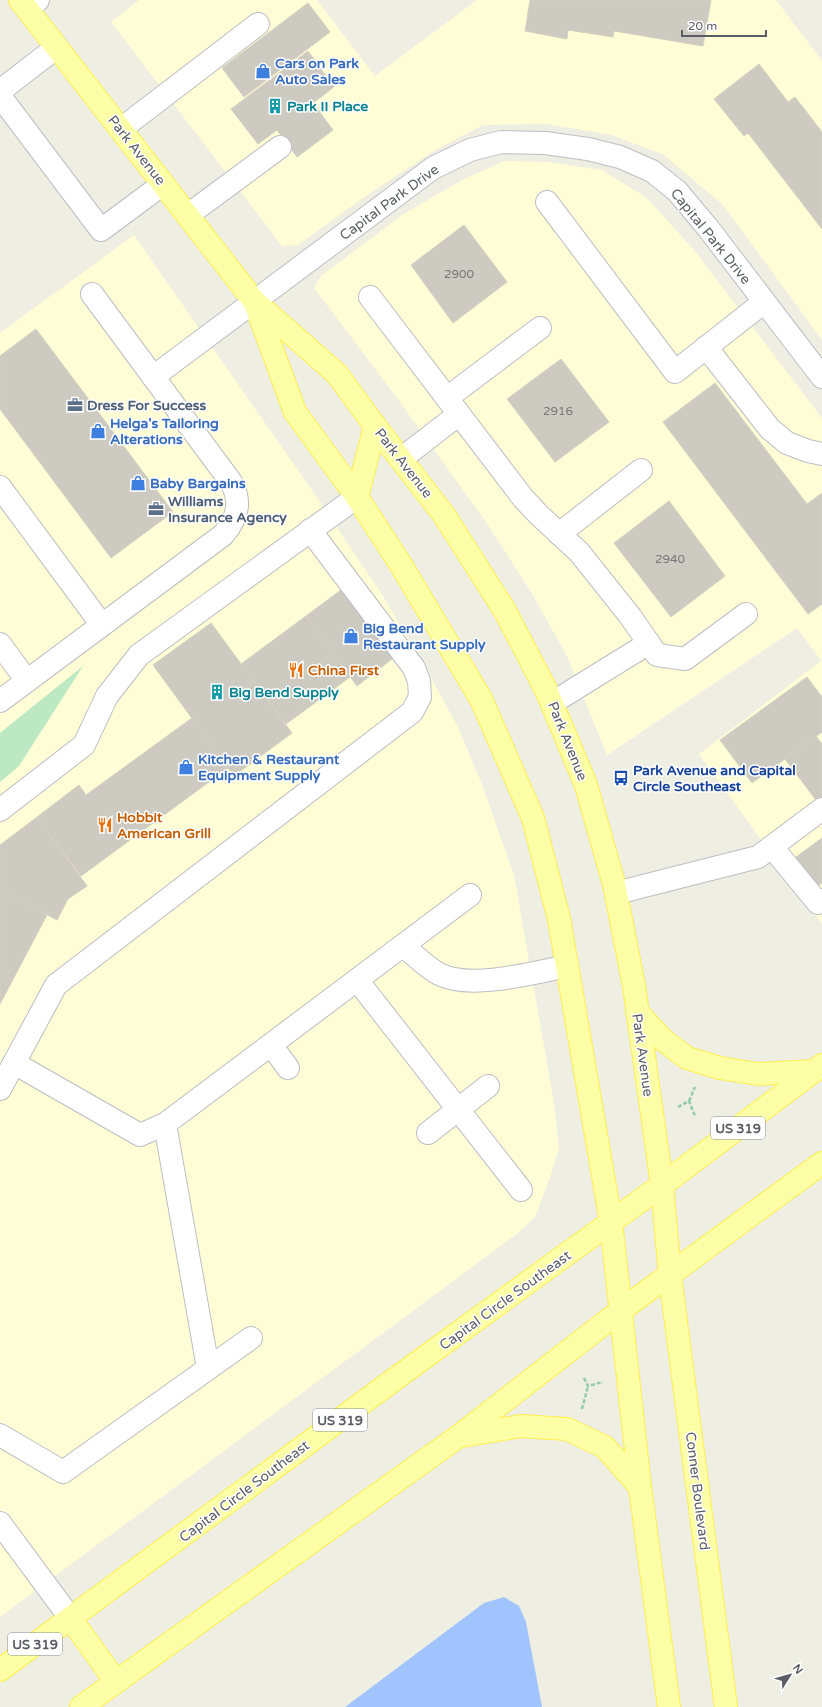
<svg xmlns="http://www.w3.org/2000/svg" width="822" height="1707" font-family="'Varela Round',sans-serif">
<style>
.commercial{fill:#fffdd6}
.green{fill:#bce9c4}
.water{fill:#a1c4ff}
.building{fill:#cccac1;stroke:#d4d1c0}
.lines{fill:none;stroke-linecap:round;stroke-linejoin:round}
.minor-casing{stroke:#bcbec5;stroke-width:24}
.major-casing{stroke:#feef4b;stroke-width:24}
.path{stroke:#94caae;stroke-width:2.5;stroke-dasharray:4 2;stroke-linecap:butt}
.minor{stroke:#fff;stroke-width:22}
.major{stroke:#fcffa6;stroke-width:22}
.labels{text-anchor:middle;stroke-width:3;stroke-linejoin:round;paint-order:stroke}
.number-label{font-size:12px;fill:#76787b}
.shield{fill:#fff;stroke:#8c8e92;stroke-width:1}
.shield-label{font-size:13px;font-weight:bold;fill:#5a5d64}
.shop-label{font-size:14px;font-weight:bold;fill:#366cbe;stroke:#fff;text-anchor:start}
.culture-label{font-size:14px;font-weight:bold;fill:#0d838f;stroke:#fff;text-anchor:start}
.street-label{font-size:14px;fill:#5a5d64;stroke:#fff}
.service-label{font-size:14px;font-weight:bold;fill:#4e5e75;stroke:#fff;text-anchor:start}
.food-label{font-size:14px;font-weight:bold;fill:#c56008;stroke:#fff;text-anchor:start}
.transit-label{font-size:14px;font-weight:bold;fill:#164399;stroke:#fff;text-anchor:start}
</style>
<rect width="100%" height="100%" fill="#efeee2"/>
<g class="commercial">
<polygon points="139,0 317,0 375,76 477,0 776,0 822,61 822,340 723,205 664,155 612,135 547,124 483,125 434,151 363,198 298,245 282,246 111,22"/>
<polygon points="504,161 548,162 602,170 647,198 694,250 822,418 822,924 699,754 821,661 797,628 607,755 566,654 531,592 488,525 397,398 314,288 321,276 402,215 462,180"/>
<polygon points="134,235 316,496 383,596 431,678 458,727 481,782 514,875 554,1103 559,1148 551,1175 535,1217 518,1233 0,1617 0,333"/>
</g>
<polygon class="green" points="83,666 19,766 0,782 0,733"/>
<polygon class="water" points="504,1597 519,1606 526,1622 542,1707 345,1707 484,1603"/>
<g class="building">
<polygon points="530,0 711,0 703,46 614,31 613,37 568,30 567,39 525,31"/>
<polygon points="308,3 330,32 244,97 222,68"/>
<polygon points="308,51 334,87 313,103 333,130 297,157 277,130 258,144 231,109"/>
<polygon points="759,64 788,102 795,97 822,132 822,229 748,133 744,136 714,99"/>
<polygon points="464,225 507,282 453,323 411,265"/>
<polygon points="36,329 173,512 111,558 0,409 0,356"/>
<polygon points="561,359 609,422 555,462 507,399"/>
<polygon points="715,383 807,504 822,493 822,604 808,614 663,422"/>
<polygon points="669,501 725,576 671,617 614,543"/>
<polygon points="345,587 396,656 357,686 306,616"/>
<polygon points="306,616 350,677 286,724 241,664"/>
<polygon points="211,623 292,733 234,776 153,665"/>
<polygon points="807,677 822,697 822,732 752,783 720,740"/>
<polygon points="192,718 228,768 81,876 37,817 79,785 86,795"/>
<polygon points="816,736 822,744 822,808 785,759"/>
<polygon points="37,817 87,886 68,899 57,920 0,890 0,845"/>
<polygon points="822,838 822,883 814,889 792,860"/>
<polygon points="0,890 47,915 0,1004"/>
</g>
<g class="lines">
<defs>
<g id="minor">
<polyline points="27,9 38,0"/>
<polyline points="0,91 57,47"/>
<polyline points="0,96 101,230 163,184"/>
<polyline points="121,129 258,24"/>
<polyline points="547,202 675,372 764,302"/>
<polyline points="188,215 280,147"/>
<polyline points="370,297 523,498 539,515 579,552 630,616 657,655 685,659 746,614"/>
<polyline points="706,347 770,429 787,443 808,451 822,454"/>
<polyline points="153,377 433,168 470,150 501,142 545,143 588,149 620,157 652,171 677,191 708,228 822,377"/>
<polyline points="447,398 540,328"/>
<polyline points="401,459 459,414"/>
<polyline points="0,487 102,625"/>
<polyline points="559,534 641,470"/>
<polyline points="0,644 27,681"/>
<path d="M0,701L223,535C238,518 242,502 231,482L92,294"/>
<polyline points="552,703 649,643"/>
<polyline points="0,810 84,745 107,696 139,655 357,497"/>
<polyline points="772,847 818,903 822,900"/>
<polyline points="616,893 758,857 822,809"/>
<path d="M403,946C414,954 427,968 439,974C470,990 533,973 567,966"/>
<polyline points="357,980 521,1190"/>
<polyline points="271,1045 288,1068"/>
<polyline points="14,1063 140,1135 165,1124 470,895"/>
<polyline points="0,1089 56,985 412,712 420,697 419,681 414,668 310,530"/>
<polyline points="165,1124 208,1368"/>
<polyline points="428,1133 488,1086"/>
<polyline points="0,1435 63,1472 251,1338"/>
<polyline points="0,1523 71,1619"/>
</g>
<g id="major">
<polyline points="20,0 254,301 337,374 375,426 444,515 505,611 547,692 586,785 614,884 634,986 662,1185 670,1276 726,1707"/>
<polyline points="255,303 295,412 357,497 401,565 481,699 533,818 559,919 611,1222 640,1487 669,1707"/>
<polyline points="357,497 375,426"/>
<polyline points="637,1012 663,1040 687,1058 720,1068 758,1074 814,1071"/>
<polyline points="462,1436 521,1426 567,1429 605,1447 640,1487"/>
<polyline points="71,1619 116,1682"/>
<polyline points="0,1670 403,1373 662,1185 822,1065"/>
<polyline points="81,1707 459,1436 620,1311 822,1163"/>
</g>
</defs>
<use href="#minor" class="minor-casing"/>
<use href="#major" class="major-casing"/>
<g class="path">
<polyline points="689,1101 695,1087"/>
<polyline points="678,1107 689,1101 695,1116"/>
<polyline points="584,1378 588,1386 603,1382"/>
<polyline points="582,1409 588,1386"/>
</g>
<use href="#minor" class="minor"/>
<use href="#major" class="major"/>
</g>
<defs>
<symbol id="shop-bare" viewBox="-9 -9 18 18"><path d="M-5-2.5h2.3a2.7 3.5 0 0 1 5.4 0H5L5.5 6h-11ZM-1.5-2.5h3a1.5 2.3 0 0 0-3 0Z" fill="#3f7fe0" stroke="#fff" stroke-width="2.5" paint-order="stroke"/></symbol>
<symbol id="building-bare" viewBox="-9 -9 18 18"><path d="M-4-6H4V6H1V3H-1V6H-4ZM-2.5-4.3h1.7v1.8h-1.7ZM.8-4.3h1.7v1.8H.8ZM-2.5-1h1.7V.8h-1.7ZM.8-1h1.7V.8H.8Z" fill="#0f9aa8" stroke="#fff" stroke-width="2.5" paint-order="stroke"/></symbol>
<symbol id="office-bare" viewBox="-9 -9 18 18"><path d="M-6-3h4V-5.5h4V-3h4V5H-6ZM-1-4.5V-3h2v-1.5ZM-6 0V1H6V0Z" fill="#5c6f8a" stroke="#fff" stroke-width="2.5" paint-order="stroke"/></symbol>
<symbol id="restaurant-bare" viewBox="-9 -9 18 18"><path d="M-5-6h1v4h1v-4h1v4h1v-4h1v5L-1.5 .5V6h-2V.5L-5-1ZM5-6V6H3V1.5H1.5Q1.5-4 5-6Z" fill="#e8710a" stroke="#fff" stroke-width="2.5" paint-order="stroke"/></symbol>
<symbol id="bus-bare" viewBox="-9 -9 18 18"><path d="M-5-6H5V4H4V6H2V4H-2V6H-4V4H-5ZM-3.5-4V0h7V-4ZM-3.5 1.2v1.5H-2V1.2ZM2 1.2v1.5H3.5V1.2Z" fill="#1a4fb4" stroke="#fff" stroke-width="2.5" paint-order="stroke"/></symbol>
</defs>
<g fill-rule="evenodd">
<use href="#shop-bare" x="252" y="60" width="22" height="22"/>
<use href="#building-bare" x="264" y="95" width="22" height="22"/>
<use href="#office-bare" x="64" y="394" width="22" height="22"/>
<use href="#shop-bare" x="87" y="420" width="22" height="22"/>
<use href="#shop-bare" x="127" y="472" width="22" height="22"/>
<use href="#office-bare" x="145" y="498" width="22" height="22"/>
<use href="#shop-bare" x="340" y="625" width="22" height="22"/>
<use href="#restaurant-bare" x="285" y="659" width="22" height="22"/>
<use href="#building-bare" x="206" y="681" width="22" height="22"/>
<use href="#shop-bare" x="175" y="756" width="22" height="22"/>
<use href="#bus-bare" x="610" y="767" width="22" height="22"/>
<use href="#restaurant-bare" x="94" y="814" width="22" height="22"/>
</g>
<g class="labels">
<g class="number-label">
<text x="459" y="278">2900</text>
<text x="558" y="415">2916</text>
<text x="670" y="563">2940</text>
</g>
<g class="shield">
<rect x="711" y="1117" width="54" height="22" rx="3"/>
<rect x="313" y="1409" width="54" height="22" rx="3"/>
<rect x="8" y="1633" width="54" height="22" rx="3"/>
</g>
<g class="shield-label">
<text x="738" y="1133">US 319</text>
<text x="340" y="1425">US 319</text>
<text x="35" y="1649">US 319</text>
</g>
<g class="shop-label">
<text x="275" y="68">Cars on Park<tspan x="275" dy="16">Auto Sales</tspan></text>
<text x="110" y="428">Helga's Tailoring<tspan x="110" dy="16">Alterations</tspan></text>
<text x="150" y="488">Baby Bargains</text>
<text x="363" y="633">Big Bend<tspan x="363" dy="16">Restaurant Supply</tspan></text>
<text x="198" y="764">Kitchen &amp; Restaurant<tspan x="198" dy="16">Equipment Supply</tspan></text>
</g>
<g class="culture-label">
<text x="287" y="111">Park II Place</text>
<text x="229" y="697">Big Bend Supply</text>
</g>
<g class="street-label">
<text transform="translate(137 150) rotate(52)" y="5">Park Avenue</text>
<text transform="translate(389 202) rotate(-36)" y="5">Capital Park Drive</text>
<text transform="translate(711 236) rotate(51)" y="5">Capital Park Drive</text>
<text transform="translate(404 463) rotate(52)" y="5">Park Avenue</text>
<text transform="translate(568 741) rotate(68)" y="5">Park Avenue</text>
<text transform="translate(643 1055) rotate(82)" y="5">Park Avenue</text>
<text transform="translate(505 1300) rotate(-36)" y="5">Capital Circle Southeast</text>
<text transform="translate(244 1491) rotate(-37)" y="5">Capital Circle Southeast</text>
<text transform="translate(698 1491) rotate(83)" y="5">Conner Boulevard</text>
</g>
<g class="service-label">
<text x="87" y="410">Dress For Success</text>
<text x="168" y="506">Williams<tspan x="168" dy="16">Insurance Agency</tspan></text>
</g>
<g class="food-label">
<text x="308" y="675">China First</text>
<text x="117" y="822">Hobbit<tspan x="117" dy="16">American Grill</tspan></text>
</g>
<g class="transit-label">
<text x="633" y="775">Park Avenue and Capital<tspan x="633" dy="16">Circle Southeast</tspan></text>
</g>
</g>
<g transform="translate(790 1675) rotate(53)" stroke="#ffffff" stroke-width="3" paint-order="stroke">
<path d="M0-3L7 15L0 10L-7 15Z" fill="#5a5d64"/>
<text y="-6" font-size="11" font-weight="bold" text-anchor="middle" fill="#5a5d64">N</text>
</g>
<path d="M682 30v6h84v-6" fill="none" stroke="#5a5d64" stroke-width="2"/>
<text x="688" y="30" font-size="12" fill="#5a5d64" stroke="#ffffff" stroke-width="3" paint-order="stroke">20 m</text>
</svg>
